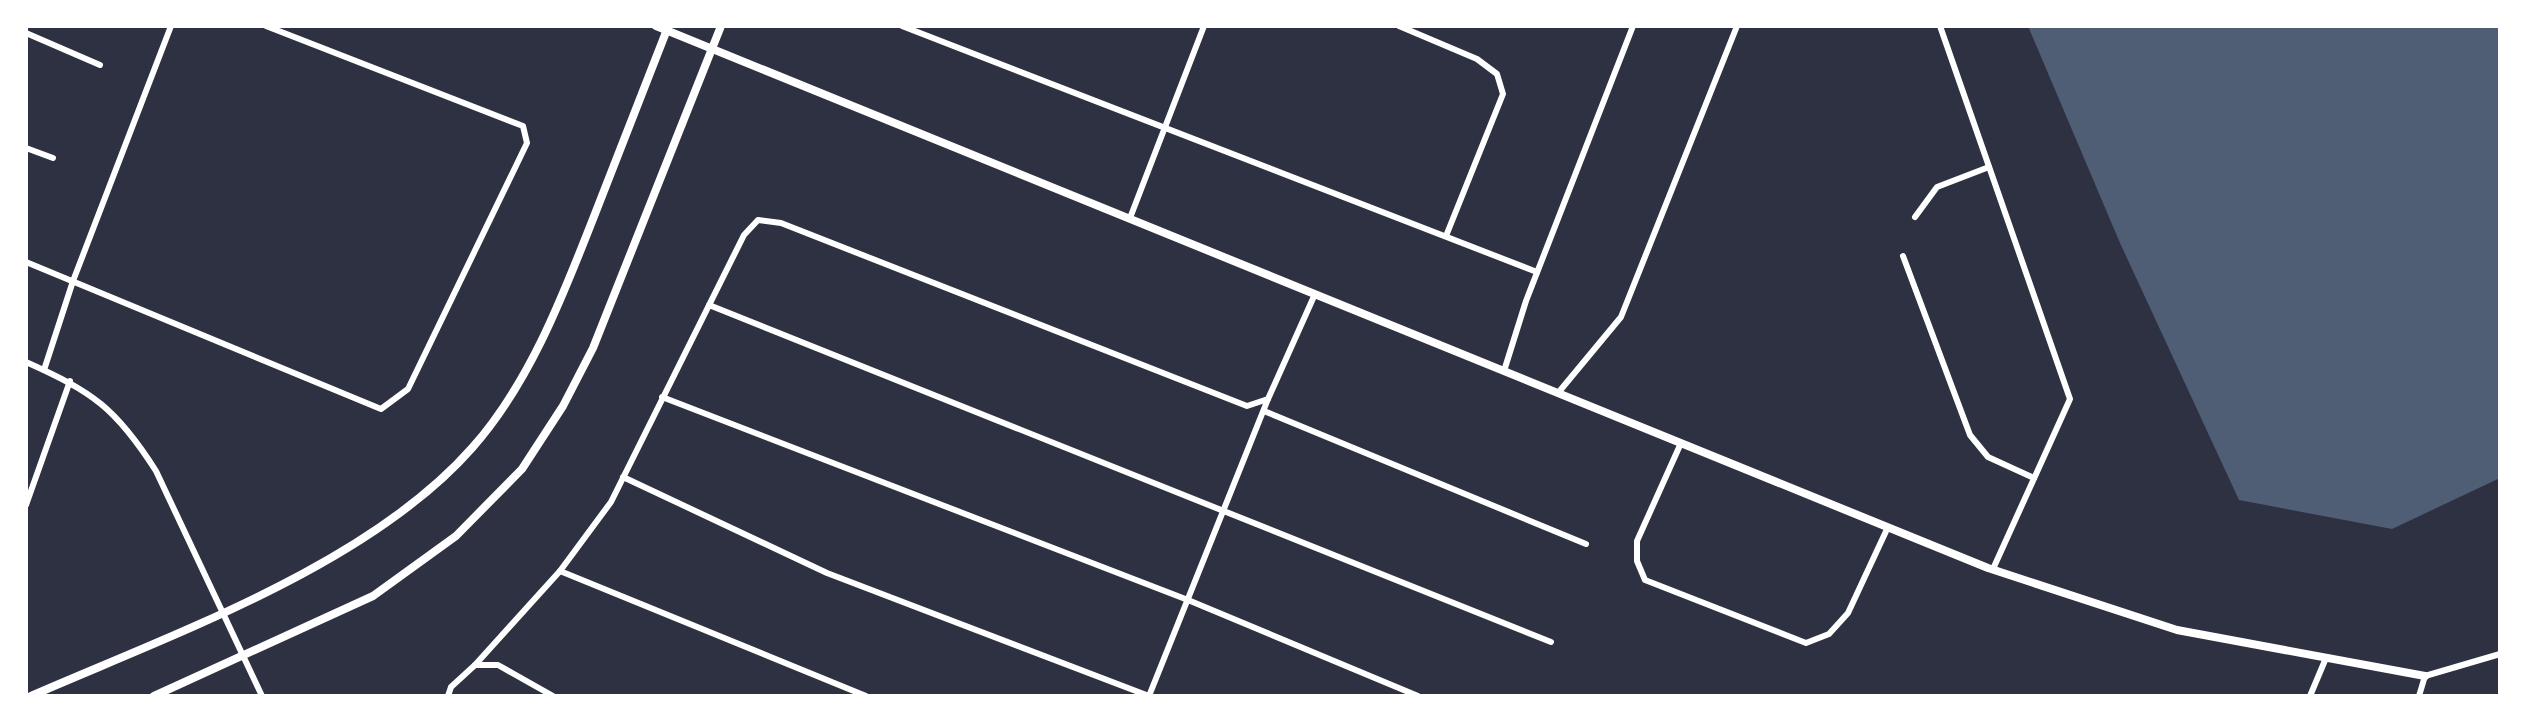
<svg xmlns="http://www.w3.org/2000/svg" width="2526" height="722" font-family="'Noto Sans',sans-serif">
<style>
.water{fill:#4f5d75}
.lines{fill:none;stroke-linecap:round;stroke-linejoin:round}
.service{stroke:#fff;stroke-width:6}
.minor{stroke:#fff;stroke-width:8}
</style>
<rect width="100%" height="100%" fill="#2d3142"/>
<polygon class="water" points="2028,26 2500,26 2500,478 2392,529 2239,500 2120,243"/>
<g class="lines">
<g class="service">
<polyline points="902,26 1537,272"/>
<polyline points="1399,26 1477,59 1497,74 1503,94 1446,236"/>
<polyline points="1940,26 2070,399 1993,569"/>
<polyline points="26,33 100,65"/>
<polyline points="26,148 53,158"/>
<polyline points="1915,217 1937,187 1989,167"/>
<polyline points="1130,218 1204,26"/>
<polyline points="1903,256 1970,435 1988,457 2034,478"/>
<polyline points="26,262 381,409 408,389 527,143 523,126 266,26"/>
<polyline points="709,305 1551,642"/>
<path d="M26,362C93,392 116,408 156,471L262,696"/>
<polyline points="44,370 73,281 171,26"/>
<polyline points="1504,371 1526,301 1633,26"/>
<polyline points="1558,393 1621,317 1737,26"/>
<polyline points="662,397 1188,600 1418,696"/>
<polyline points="1264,411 1586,544"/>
<polyline points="1681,443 1637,541 1637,561 1645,580 1806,643 1829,634 1848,613 1888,527"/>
<polyline points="623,477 827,573 1149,696"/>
<polyline points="26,505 70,381"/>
<polyline points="560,571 866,696"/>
<polyline points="475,665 560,571 611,502 744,235 758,220 781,223 1247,406 1268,399 1315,294"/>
<polyline points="448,696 451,687 475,665 498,665 553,696"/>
<polyline points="1149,696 1268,399"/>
<polyline points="2310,696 2326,658"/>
<polyline points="2419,696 2425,676 2500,654"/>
</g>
<g class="minor">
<polyline points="656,26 1988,568 2177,630 2425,676"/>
<path d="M31,696C173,634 369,565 472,448C529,384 562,298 593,219C618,155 643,91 668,27"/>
<polyline points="154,696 373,596 456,536 522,469 563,406 593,348 721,26"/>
</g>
</g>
<rect width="2526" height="722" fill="none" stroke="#ffffff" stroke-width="56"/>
</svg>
